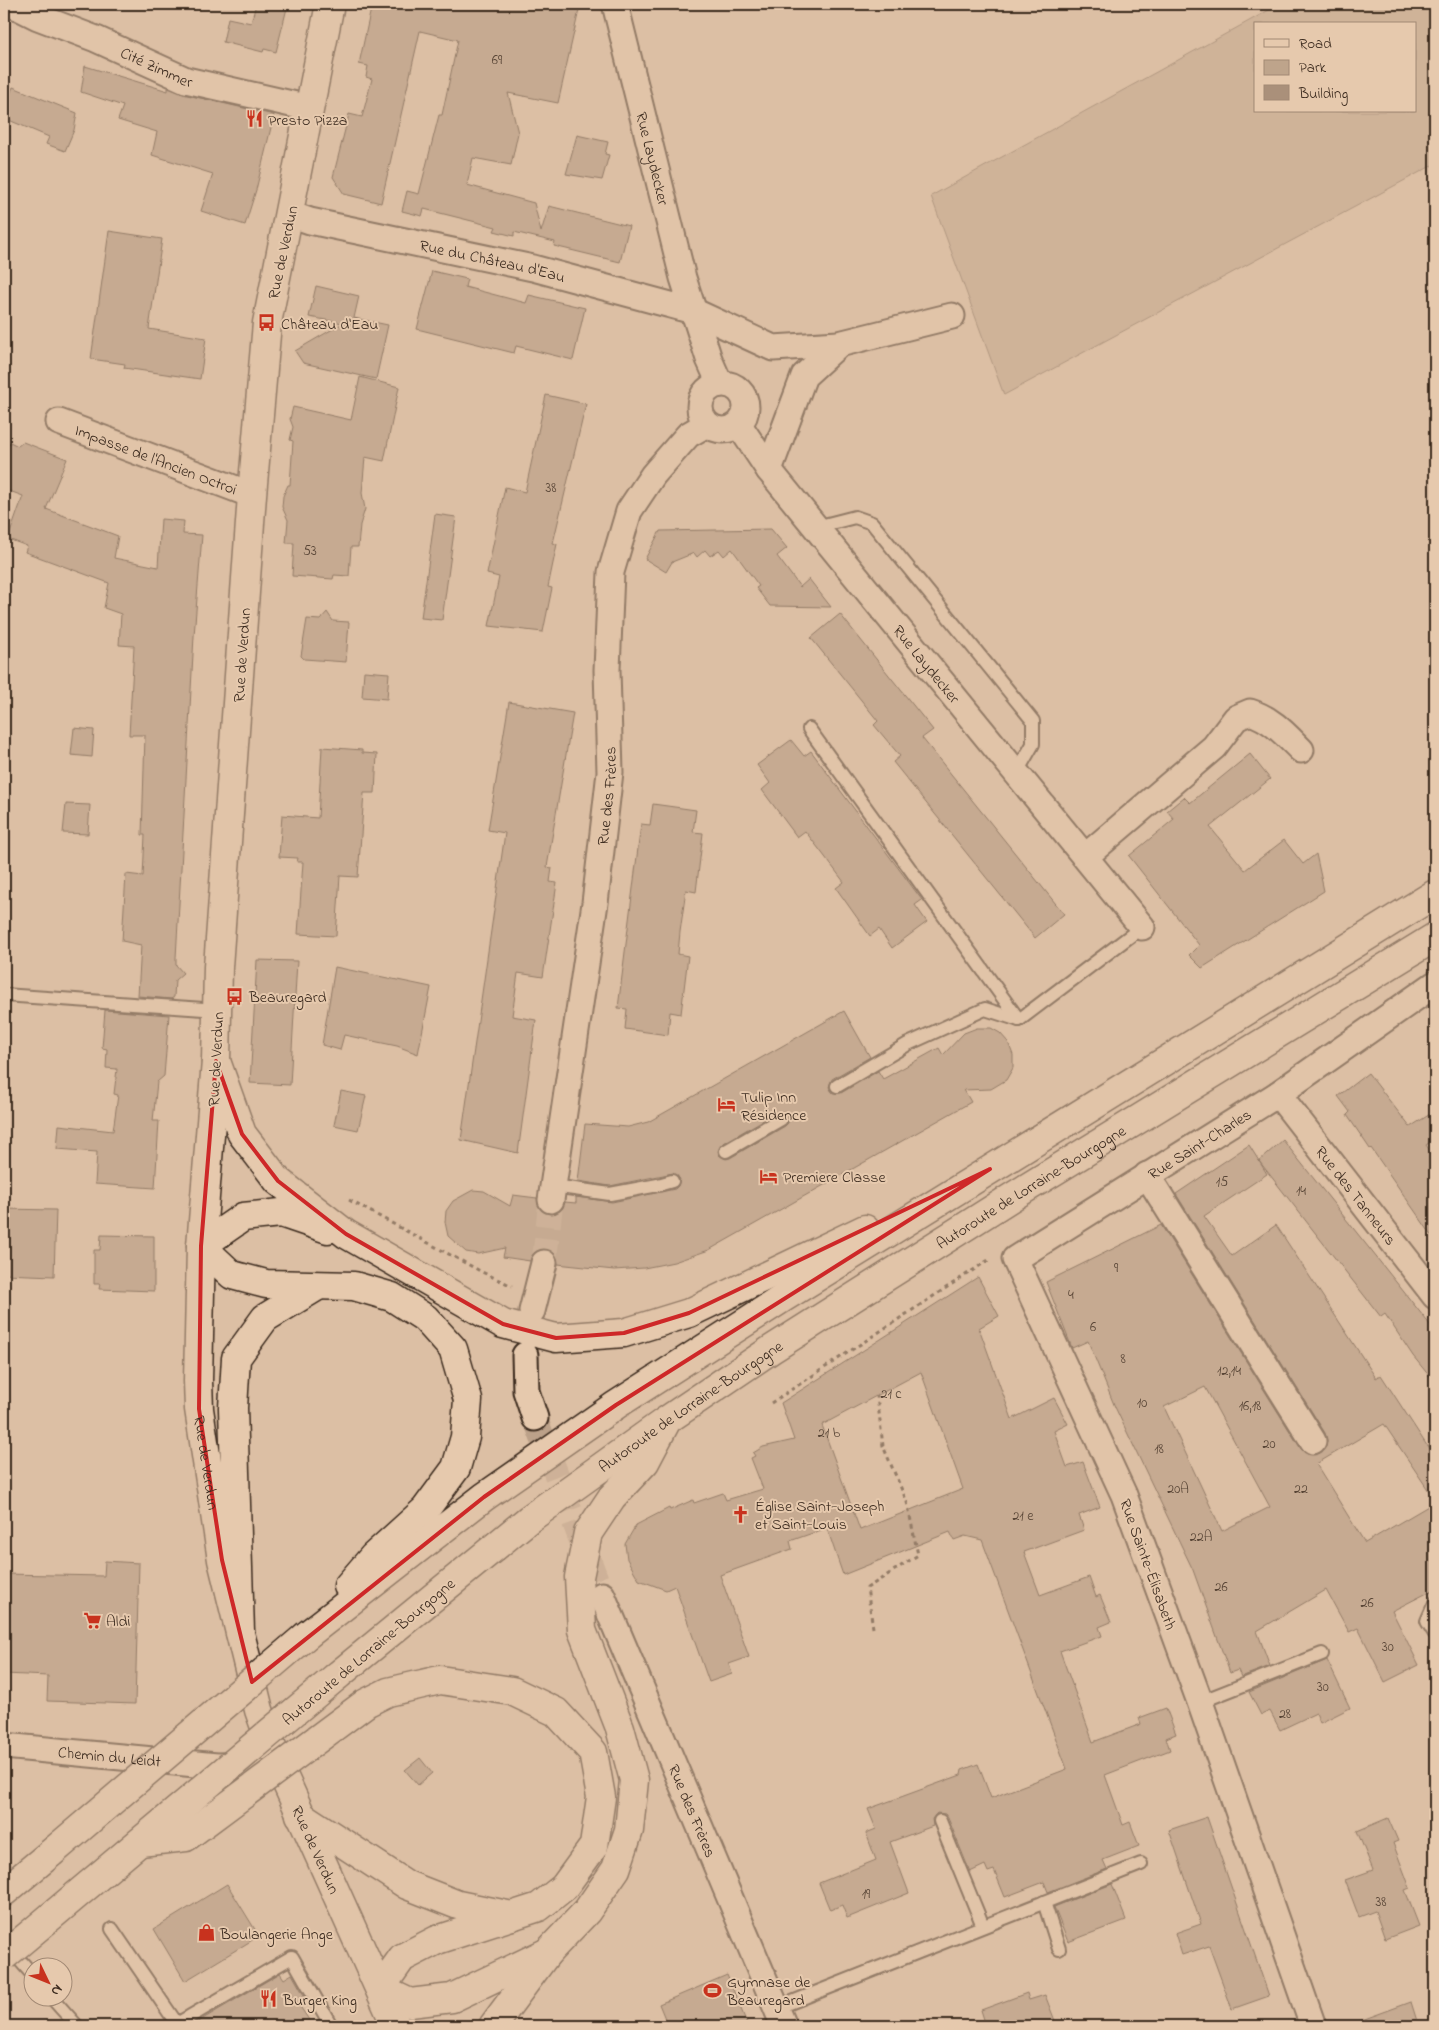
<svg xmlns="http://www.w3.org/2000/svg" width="1439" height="2030" font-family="'Indie Flower',sans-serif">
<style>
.green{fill:#bea48b;stroke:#7c6754;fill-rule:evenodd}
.building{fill:#aa907a;stroke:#3b2a1e;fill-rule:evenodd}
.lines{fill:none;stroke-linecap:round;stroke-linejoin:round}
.street-tunnel{stroke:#bca189;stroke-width:25;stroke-dasharray:25 12;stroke-linecap:butt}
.lane-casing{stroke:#3b2a1e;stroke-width:16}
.street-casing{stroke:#3b2a1e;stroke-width:29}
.secondary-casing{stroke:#3b2a1e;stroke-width:31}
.highway-casing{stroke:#3b2a1e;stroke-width:31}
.path{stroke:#3b2a1e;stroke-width:3;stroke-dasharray:4 4;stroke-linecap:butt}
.lane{stroke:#e6c9ad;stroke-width:12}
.street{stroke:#e6c9ad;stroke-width:25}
.secondary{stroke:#e6c9ad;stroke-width:28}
.highway{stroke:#e6c9ad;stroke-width:28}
.highway-bridge-casing{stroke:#3b2a1e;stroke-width:31;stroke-linecap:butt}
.highway-bridge{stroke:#e6c9ad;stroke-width:28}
.marked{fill:none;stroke:#ce2828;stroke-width:4;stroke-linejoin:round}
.labels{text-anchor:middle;stroke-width:4;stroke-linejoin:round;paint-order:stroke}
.number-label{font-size:14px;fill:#574435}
.street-label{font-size:16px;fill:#3b2a1e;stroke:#e6c9ad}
.poi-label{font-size:16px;fill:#3b2a1e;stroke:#e6c9ad;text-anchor:start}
</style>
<rect width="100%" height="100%" fill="#dcbfa4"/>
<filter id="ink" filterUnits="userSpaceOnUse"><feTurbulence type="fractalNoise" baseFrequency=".02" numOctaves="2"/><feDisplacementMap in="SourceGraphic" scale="10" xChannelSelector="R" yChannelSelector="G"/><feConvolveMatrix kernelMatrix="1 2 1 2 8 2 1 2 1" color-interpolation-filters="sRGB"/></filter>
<g filter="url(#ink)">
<path class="green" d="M1280,4H1435V164L1004,395L931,196ZM1255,24H1415V111H1255Z"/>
<g class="building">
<polygon points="256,4 288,4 276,52 264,49 263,52 223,42 228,18 251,23"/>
<polygon points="372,4 569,4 568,8 579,10 558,103 508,93 518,133 511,165 473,158 467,185 534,203 541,232 549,206 629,226 620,262 554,246 555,242 514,232 514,236 494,231 496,227 424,209 422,216 402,211 407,191 419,194 439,115 442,115 458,40 420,31 381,203 344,194 333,177 349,114 362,117 372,79 366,77 368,66 359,64"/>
<polygon points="85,66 168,91 168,88 183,94 274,115 256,190 245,225 201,211 213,174 152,155 157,132 118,120 123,106 81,92"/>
<polygon points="13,87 77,113 74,130 65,151 46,144 49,137 4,118 4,108"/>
<polygon points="577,135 608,142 605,154 609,155 602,180 566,174"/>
<polygon points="109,231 162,239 149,329 206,338 200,379 124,368 125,364 91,359"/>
<polygon points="432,271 467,279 465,287 526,303 529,295 585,308 573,360 516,346 514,353 417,329"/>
<polygon points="316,286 359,296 354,318 388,325 376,379 303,363 295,351 343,323 309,317"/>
<polygon points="360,377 399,387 384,461 365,457 362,493 365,509 360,525 358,547 351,547 349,576 334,575 333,579 292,576 294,543 286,543 288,520 282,507 283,496 288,485 290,485 293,441 290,440 293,427 290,419 293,407 351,420"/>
<polygon points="546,395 586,404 553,543 557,544 548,587 552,588 543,632 489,626 499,577 487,574 505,487 525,492"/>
<polygon points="10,442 18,446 23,442 67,459 46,509 118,536 114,558 158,567 161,519 184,521 183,534 202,535 194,636 176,958 176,965 183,973 175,980 174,997 171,999 138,996 141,945 122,941 126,874 143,876 145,835 142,835 145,735 129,735 134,646 119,645 121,614 104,608 109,583 25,552 27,546 8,539 23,496 4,489 4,443 9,445"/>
<polygon points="435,514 456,517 442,620 421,618"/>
<polygon points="771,529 787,548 777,556 800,587 809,579 831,607 770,606 756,588 759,586 732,549 724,556 719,550 710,556 705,550 697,557 694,553 672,562 666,572 645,559 660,531"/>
<polygon points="327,612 333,621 349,622 346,662 304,659 301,656 307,619 320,620"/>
<polygon points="840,614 933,730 922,738 1064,914 1035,938 893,762 900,756 874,725 878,721 811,638"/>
<polygon points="364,671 389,673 387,699 362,697"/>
<polygon points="509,702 573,713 547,867 552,868 550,882 557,883 543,977 518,973 512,1016 536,1020 518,1153 461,1140 505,833 488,830"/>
<polygon points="74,728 94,730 92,757 71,755"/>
<polygon points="791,740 804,756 811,751 922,900 915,905 927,922 892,948 879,929 870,936 836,888 844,882 819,849 805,831 797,837 762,790 770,783 757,765"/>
<polygon points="322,747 362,750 362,753 377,754 375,793 364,793 358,877 340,876 336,936 298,934 303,862 297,862 298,858 279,857 282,815 318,818"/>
<polygon points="1250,754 1270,779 1210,827 1245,870 1284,840 1303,864 1316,854 1324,891 1202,968 1189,955 1199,945 1129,856 1174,819 1167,811 1184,797 1190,803"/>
<polygon points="66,804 90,805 88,834 63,833"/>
<polygon points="653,804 696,810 693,832 703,833 696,892 686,890 680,932 678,954 688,956 681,1014 670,1012 668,1035 625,1029 627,1009 618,1008 641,824 650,825"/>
<polygon points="257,960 297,961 290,1085 250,1083"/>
<polygon points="335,967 431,987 418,1054 397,1046 344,1035 340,1050 322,1045"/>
<polygon points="105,1010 169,1015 164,1076 157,1082 153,1121 159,1121 155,1188 95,1184 97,1152 57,1149 59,1125 113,1131 118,1095 114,1094 117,1069 106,1068 107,1049 102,1048"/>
<path d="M844,1011L870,1057L832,1079L829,1087L833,1093H841L878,1071L883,1079L939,1048L943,1055L964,1033L977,1028H991L1000,1033L1008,1042L1013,1055V1068L1006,1080L991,1089L964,1090L971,1102L709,1250L674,1262L644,1268L614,1270L566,1265L558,1264L554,1253L547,1249L534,1253L530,1261L503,1257L505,1248L478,1254L466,1252L448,1236L445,1222L446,1211L453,1201L473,1190L484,1191L510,1206L513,1195L537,1198L542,1211L549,1214L562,1209L565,1202L576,1203V1197L612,1202L675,1189L678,1186L680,1179L673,1173L610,1186L578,1181L585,1124L628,1127L648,1122ZM777,1112H785L788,1115V1123L785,1126L730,1158L726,1159L719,1155L718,1151L722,1144Z"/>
<polygon points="1368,1073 1410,1127 1435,1111 1435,1139 1426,1145 1435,1158 1435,1240 1371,1148 1370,1149 1347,1115 1350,1112 1338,1096"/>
<polygon points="341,1091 366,1096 358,1130 334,1125"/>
<path d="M1283,1140L1435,1331V1383L1413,1356L1385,1314L1381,1317L1259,1161L1267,1174L1204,1216L1232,1256L1276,1225L1376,1378L1381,1375L1435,1458V1500L1384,1424L1316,1464L1365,1543L1435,1502V1589L1392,1611L1419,1665L1385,1682L1358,1628L1349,1632L1326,1590L1257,1631L1270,1666L1241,1677L1238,1670L1230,1673L1193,1570L1115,1407L1088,1341L1072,1348L1046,1282L1161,1225L1301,1449L1307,1454L1320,1453L1326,1447L1327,1440L1325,1433L1176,1194L1249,1145L1259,1161ZM1205,1387L1270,1507L1222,1531L1164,1407Z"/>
<polygon points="4,1209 56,1210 54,1276 4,1274"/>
<polygon points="101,1235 154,1236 154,1291 99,1289 100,1284 94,1284 94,1250 100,1250"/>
<path d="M978,1277L999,1316L979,1328L1012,1419L1054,1398L1068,1424L1054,1431L1067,1467L1083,1462L1100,1507L1079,1515L1084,1530L1024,1552L1040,1595L1089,1577L1096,1597L1100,1595L1111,1622L1099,1627L1102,1636L1060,1651L1093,1742L1141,1724L1139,1718L1166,1708L1176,1734L1166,1738L1170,1750L1105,1775L1123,1825L1130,1822L1139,1846L1103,1860L1107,1869L1048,1892L1044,1882L1005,1897L994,1870L988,1872L985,1865L970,1872L948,1818L945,1814L937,1813L932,1819L933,1826L890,1842L909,1893L847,1918L842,1905L830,1910L819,1883L876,1860L866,1833L876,1829L868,1809L961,1775L962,1770L978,1764L991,1798L1067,1769L982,1540L965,1536L954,1540L950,1532L843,1575L827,1528L790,1541L792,1549L720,1575L749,1657L729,1664L732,1674L709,1682L675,1586L666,1590L639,1580L627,1559L625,1544L636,1525L669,1508L670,1510L693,1500L694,1503L723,1493L726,1500L763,1489L751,1458L755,1456L753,1453L763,1447L794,1440L781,1403ZM921,1372L963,1489L860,1530L822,1425Z"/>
<polygon points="105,1561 139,1563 135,1704 47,1701 48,1676 4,1674 4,1574 104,1576"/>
<polygon points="1327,1660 1350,1708 1320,1723 1316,1713 1280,1730 1270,1711 1261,1715 1249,1692"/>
<polygon points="420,1758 432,1773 418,1785 405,1770"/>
<polygon points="1207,1817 1269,1996 1232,2009 1209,1946 1182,1955 1175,1933 1201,1924 1169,1830"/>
<polygon points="1388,1818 1398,1841 1393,1843 1410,1888 1405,1890 1419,1926 1385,1939 1375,1911 1359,1917 1345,1880 1373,1870 1357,1831"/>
<polygon points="227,1884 259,1936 185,1981 154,1929"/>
<polygon points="1112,1884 1126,1920 1068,1942 1054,1907"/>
<polygon points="280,1973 284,1979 292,1974 305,1997 297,2002 313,2026 191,2026"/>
<polygon points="727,1975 748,2026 668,2026 659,2004"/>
<polygon points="1027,1993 1029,2000 1045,1995 1057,2026 986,2026 981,2010"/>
<polygon points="1411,2002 1417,2021 1401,2026 1351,2026 1351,2024"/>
</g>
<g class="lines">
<g class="street-tunnel">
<polyline points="544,1263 551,1200"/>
<polyline points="535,1418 602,1595"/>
</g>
<defs>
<g id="lane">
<polyline points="816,527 855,517 872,523 1033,721 1033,744 1017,772"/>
<polyline points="809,729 1019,1020"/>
<polyline points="4,995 218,1010"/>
<polyline points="837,1086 908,1044 985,1009 1019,1020 1142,927"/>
<polyline points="726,1151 781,1119"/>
<polyline points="553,1186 610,1194 658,1185 672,1181"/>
<polyline points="1435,1603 1427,1621 1435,1634"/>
<polyline points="1200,1702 1322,1654"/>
<polyline points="940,1821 983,1926"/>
<polyline points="1044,1902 1059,1949"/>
<polyline points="112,1929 177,2024 292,1957 329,2022 323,2026"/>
<polyline points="10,1949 32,1974"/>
<polyline points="52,1998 77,2026"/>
<polyline points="777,2008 1141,1864"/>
</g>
<g id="street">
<path id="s1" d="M12,4L38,17L96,39L186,80L309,108"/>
<path id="s2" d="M615,4L683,278L709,359L720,384"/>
<path id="s3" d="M290,214L310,221L533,268L693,311L773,348L839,344"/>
<circle cx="723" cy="407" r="23"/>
<path id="s4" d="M59,422L252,495"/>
<path id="s5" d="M739,425L769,470L1142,927"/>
<polyline points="769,470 804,376 839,344 952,316"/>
<path d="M1086,856L1214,747L1236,718L1250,712C1272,719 1285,734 1301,750"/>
<path id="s6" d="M1278,1094L1435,1296"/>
<polyline points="1147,1175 1313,1441"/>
<path id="s7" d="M551,1200L595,903L610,772L607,670L611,572L629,511L653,475L688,435L707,424"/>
<polyline points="532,1311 544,1263"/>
<polyline points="525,1355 526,1391 535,1418"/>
<path id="s8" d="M602,1595L784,2026"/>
<path id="s9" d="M4,1746L217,1766L278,1764"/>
<path id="s10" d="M1313,2026L1200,1702L1124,1495L1015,1259L1278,1094L1435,984"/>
</g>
<g id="secondary">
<path id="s11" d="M330,4L267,323L252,495L218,967L216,1061L201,1246L198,1381L199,1409L222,1560L259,1710L278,1764L396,2026"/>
</g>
<g id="highway">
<polyline points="216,1061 242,1134 278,1181 346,1234 503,1324 556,1338 624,1333 689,1313 865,1229"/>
<polyline points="328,1229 281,1213 243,1217 201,1246 232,1275 266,1284 354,1286 392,1297 425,1318 453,1349 468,1400 465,1437 456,1468 425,1510 373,1557 348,1586"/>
<polyline points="240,1632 233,1408 236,1358 265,1318 316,1287"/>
<polyline points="307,1635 484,1497 616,1405 783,1298 1435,894"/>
<path id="s12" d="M337,1676L529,1519L667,1420L772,1349L1012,1197L1435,937"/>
<polyline points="366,1703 388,1692 440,1680 512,1691 556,1712 593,1752 601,1797 594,1846 564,1887 539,1907 437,1940 402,1958 380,1989 410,2003 452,1998 548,1952"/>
<polyline points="300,1815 407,1885 458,1905 512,1916"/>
<polyline points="4,1892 51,1853"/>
<polyline points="493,2026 548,1952 587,1911 616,1869 629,1830 634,1780 620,1728 582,1630 579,1577 588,1533 612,1497 645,1462 665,1424"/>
</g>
</defs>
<use href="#lane" class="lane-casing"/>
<use href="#street" class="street-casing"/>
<use href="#secondary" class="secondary-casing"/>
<use href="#highway" class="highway-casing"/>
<g class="path">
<polyline points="349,1200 482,1272 512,1286"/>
<polyline points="771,1403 990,1259"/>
<polyline points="873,1628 867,1588 918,1555 907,1502 883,1446 877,1396"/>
</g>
<use href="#lane" class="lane"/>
<use href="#street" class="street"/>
<use href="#secondary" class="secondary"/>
<use href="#highway" class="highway"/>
<defs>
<g id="highway-bridge">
<polyline points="140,1842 186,1837 366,1703"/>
<polyline points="51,1853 307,1635"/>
<polyline points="4,1956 337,1676"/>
</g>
</defs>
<use href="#highway-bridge" class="highway-bridge-casing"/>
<use href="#highway-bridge" class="highway-bridge"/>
</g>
</g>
<path d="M0 0H1439V2030H0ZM216,1061L242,1134L278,1181L346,1234L503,1324L556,1338L624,1333L689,1313L990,1169L616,1405L484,1497L252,1682L222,1560L199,1409L201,1246Z" fill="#dcbfa4" fill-opacity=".55" fill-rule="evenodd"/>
<path class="marked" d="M216,1061L242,1134L278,1181L346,1234L503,1324L556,1338L624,1333L689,1313L990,1169L616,1405L484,1497L252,1682L222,1560L199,1409L201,1246Z"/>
<defs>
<symbol id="restaurant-bare" viewBox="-9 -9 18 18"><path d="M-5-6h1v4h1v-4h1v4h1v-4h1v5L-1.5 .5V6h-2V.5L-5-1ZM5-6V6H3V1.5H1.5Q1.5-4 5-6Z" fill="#c8321e" stroke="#e6c9ad" stroke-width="2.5" paint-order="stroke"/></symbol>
<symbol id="bus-bare" viewBox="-9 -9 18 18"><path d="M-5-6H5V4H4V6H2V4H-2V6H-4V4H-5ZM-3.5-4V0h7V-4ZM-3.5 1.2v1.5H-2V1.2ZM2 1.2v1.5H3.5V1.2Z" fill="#c8321e" stroke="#e6c9ad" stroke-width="2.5" paint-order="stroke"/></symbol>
<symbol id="hotel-bare" viewBox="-9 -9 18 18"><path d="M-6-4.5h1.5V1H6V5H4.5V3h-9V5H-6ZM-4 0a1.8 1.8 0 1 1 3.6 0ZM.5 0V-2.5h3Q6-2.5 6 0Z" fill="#c8321e" stroke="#e6c9ad" stroke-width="2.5" paint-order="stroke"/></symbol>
<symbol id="church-bare" viewBox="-9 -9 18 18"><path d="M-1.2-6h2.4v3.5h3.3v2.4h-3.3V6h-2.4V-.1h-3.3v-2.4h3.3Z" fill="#c8321e" stroke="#e6c9ad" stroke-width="2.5" paint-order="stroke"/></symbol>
<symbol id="supermarket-bare" viewBox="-9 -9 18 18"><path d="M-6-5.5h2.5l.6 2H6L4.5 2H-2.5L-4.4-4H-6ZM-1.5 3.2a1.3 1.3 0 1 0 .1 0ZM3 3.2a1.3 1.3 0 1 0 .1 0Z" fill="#c8321e" stroke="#e6c9ad" stroke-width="2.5" paint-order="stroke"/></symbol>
<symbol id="shop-bare" viewBox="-9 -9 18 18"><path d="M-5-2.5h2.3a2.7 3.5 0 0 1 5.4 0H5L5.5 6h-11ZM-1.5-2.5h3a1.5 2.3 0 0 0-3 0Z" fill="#c8321e" stroke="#e6c9ad" stroke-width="2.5" paint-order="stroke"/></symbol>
<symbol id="stadium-bare" viewBox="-9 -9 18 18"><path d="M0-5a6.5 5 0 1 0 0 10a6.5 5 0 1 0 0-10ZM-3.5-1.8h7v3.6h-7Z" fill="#c8321e" stroke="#e6c9ad" stroke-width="2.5" paint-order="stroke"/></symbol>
</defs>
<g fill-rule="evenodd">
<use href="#restaurant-bare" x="242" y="106" width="25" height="25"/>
<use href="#bus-bare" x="254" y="310" width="25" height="25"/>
<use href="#bus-bare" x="222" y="984" width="25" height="25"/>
<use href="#hotel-bare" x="714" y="1092" width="25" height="25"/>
<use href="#hotel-bare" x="756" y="1164" width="25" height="25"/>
<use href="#church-bare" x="728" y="1502" width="25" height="25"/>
<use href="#supermarket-bare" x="80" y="1608" width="25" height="25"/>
<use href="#shop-bare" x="194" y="1920" width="25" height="25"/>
<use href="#stadium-bare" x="700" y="1978" width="25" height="25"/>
<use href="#restaurant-bare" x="256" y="1986" width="25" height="25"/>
</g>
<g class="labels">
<g class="number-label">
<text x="497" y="64">69</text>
<text x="551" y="492">38</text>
<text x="310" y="555">53</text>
<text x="1222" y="1186">15</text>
<text x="1301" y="1195">14</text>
<text x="1116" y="1272">9</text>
<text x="1071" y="1299">4</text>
<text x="1093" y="1331">6</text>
<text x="1123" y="1363">8</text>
<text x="1229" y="1375">12,14</text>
<text x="891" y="1398">21 c</text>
<text x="1142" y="1407">10</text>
<text x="1250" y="1410">16,18</text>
<text x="829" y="1437">21 b</text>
<text x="1269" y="1448">20</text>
<text x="1159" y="1453">18</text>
<text x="1178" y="1493">20A</text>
<text x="1301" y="1493">22</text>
<text x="1023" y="1520">21 e</text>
<text x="1201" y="1541">22A</text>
<text x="1221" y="1591">26</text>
<text x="1367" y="1607">26</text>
<text x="1388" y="1651">30</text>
<text x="1323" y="1691">30</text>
<text x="1285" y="1718">28</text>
<text x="866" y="1898">19</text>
<text x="1381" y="1906">38</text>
</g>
<g class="street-label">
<text dy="6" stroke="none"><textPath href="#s1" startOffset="158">Cité Zimmer</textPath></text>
<text dy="6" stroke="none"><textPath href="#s2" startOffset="159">Rue Laydecker</textPath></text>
<text transform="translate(282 252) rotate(-78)" y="6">Rue de Verdun</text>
<text dy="6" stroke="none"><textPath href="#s3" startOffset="208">Rue du Château d'Eau</textPath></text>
<text dy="6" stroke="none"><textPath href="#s4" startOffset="104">Impasse de l'Ancien Octroi</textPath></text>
<text transform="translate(241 655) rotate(-86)" y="6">Rue de Verdun</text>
<text dy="6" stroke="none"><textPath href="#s5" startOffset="304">Rue Laydecker</textPath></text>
<text dy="6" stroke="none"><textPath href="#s7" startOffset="408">Rue des Frères</textPath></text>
<text transform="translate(215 1059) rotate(-87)" y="6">Rue de Verdun</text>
<text dy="6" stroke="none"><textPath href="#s10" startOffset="1041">Rue Saint-Charles</textPath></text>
<text dy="6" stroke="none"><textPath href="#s12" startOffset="850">Autoroute de Lorraine-Bourgogne</textPath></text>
<text dy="6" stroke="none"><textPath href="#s6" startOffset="128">Rue des Tanneurs</textPath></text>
<text dy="6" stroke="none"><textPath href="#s12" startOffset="445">Autoroute de Lorraine-Bourgogne</textPath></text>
<text dy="6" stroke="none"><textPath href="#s11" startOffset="1468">Rue de Verdun</textPath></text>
<text transform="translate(1149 1564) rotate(70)" y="6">Rue Sainte-Élisabeth</text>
<text transform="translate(368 1651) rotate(-40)" y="6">Autoroute de Lorraine-Bourgogne</text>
<text dy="6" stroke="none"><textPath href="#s9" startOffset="106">Chemin du Leidt</textPath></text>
<text dy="6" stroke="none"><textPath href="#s8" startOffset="234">Rue des Frères</textPath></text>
<text dy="6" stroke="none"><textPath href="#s11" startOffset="1872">Rue de Verdun</textPath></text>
</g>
<g class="poi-label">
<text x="268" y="125">Presto Pizza</text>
<text x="281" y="329">Château d'Eau</text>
<text x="249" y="1002">Beauregard</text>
<text x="741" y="1102">Tulip Inn<tspan x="741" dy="18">Résidence</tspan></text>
<text x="783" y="1182">Premiere Classe</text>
<text x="755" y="1511">Église Saint-Joseph<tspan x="755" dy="18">et Saint-Louis</tspan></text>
<text x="106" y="1626">Aldi</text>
<text x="220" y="1939">Boulangerie Ange</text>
<text x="727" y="1987">Gymnase de<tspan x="727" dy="18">Beauregard</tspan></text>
<text x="283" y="2005">Burger King</text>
</g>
</g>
<rect width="1439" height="2030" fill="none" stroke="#e6c9ad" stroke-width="20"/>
<rect x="10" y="10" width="1419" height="2010" fill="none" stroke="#3b2a1e" stroke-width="2" filter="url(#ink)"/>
<rect x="1254" y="22" width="162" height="90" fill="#e6c9ad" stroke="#a28974"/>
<rect x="1264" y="39" width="25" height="8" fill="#e6c9ad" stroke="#a28974"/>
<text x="1299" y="48" font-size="15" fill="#3b2a1e">Road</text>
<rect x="1264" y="60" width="25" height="15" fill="#bea48b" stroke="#a28974"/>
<text x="1299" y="72" font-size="15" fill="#3b2a1e">Park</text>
<rect x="1264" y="85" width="25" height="15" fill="#aa907a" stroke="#a28974"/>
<text x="1299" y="98" font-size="15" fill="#3b2a1e">Building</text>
<g transform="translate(48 1982) rotate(133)"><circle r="24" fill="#e6c9ad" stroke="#a28974"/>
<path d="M0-4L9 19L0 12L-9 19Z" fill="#c8321e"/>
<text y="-8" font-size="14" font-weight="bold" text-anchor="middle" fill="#3b2a1e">N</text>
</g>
</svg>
